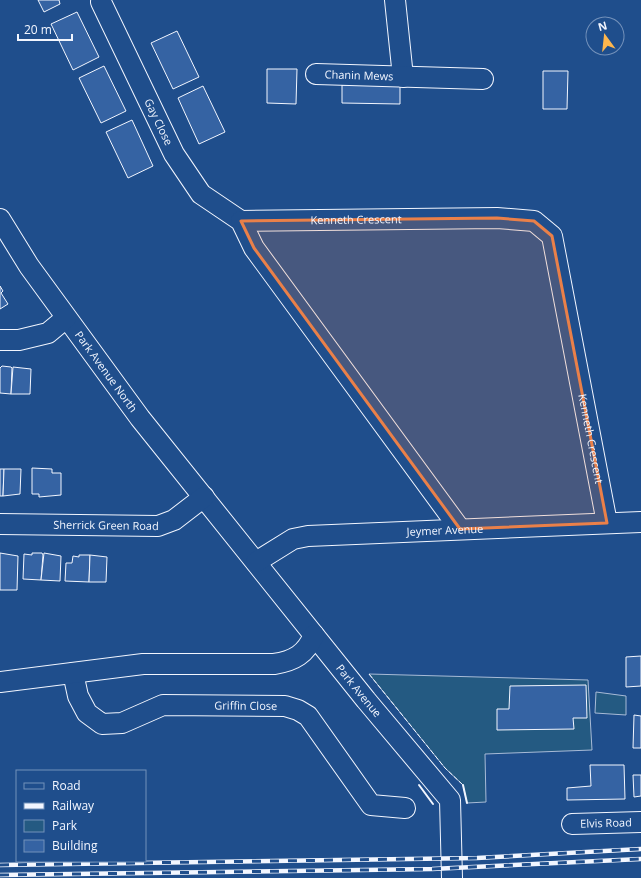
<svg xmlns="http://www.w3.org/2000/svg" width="641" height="878" font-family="'Open Sans',sans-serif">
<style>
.green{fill:#245a82;stroke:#a8bbd7}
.building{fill:#3563a3;stroke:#f2f6ff}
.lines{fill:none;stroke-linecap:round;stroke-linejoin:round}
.minor-casing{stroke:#f2f6ff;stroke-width:22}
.minor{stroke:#1f4e8c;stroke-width:20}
.rail-casing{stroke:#f2f6ff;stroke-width:4.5}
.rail{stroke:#1f4e8c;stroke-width:3;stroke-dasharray:9;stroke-linecap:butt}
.fence{stroke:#f2f6ff;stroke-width:1;stroke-dasharray:5 2;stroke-linecap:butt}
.wall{stroke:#f2f6ff;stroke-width:2}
.marked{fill:#ea8049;fill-opacity:0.2;stroke:#ea8049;stroke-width:3;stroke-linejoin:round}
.labels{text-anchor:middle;stroke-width:3;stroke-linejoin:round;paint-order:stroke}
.street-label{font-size:11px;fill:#f2f6ff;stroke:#1f4e8c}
</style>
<rect width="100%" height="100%" fill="#1f4e8c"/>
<g class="green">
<polygon points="369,674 588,680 592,750 485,754 486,802 467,803 463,785 445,768"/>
<polygon points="596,692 626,696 626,715 595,713"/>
</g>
<g class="building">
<polygon points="38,0 59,0 60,4 44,12"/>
<polygon points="77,12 99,57 73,70 51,24"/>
<polygon points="177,31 199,77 173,89 151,43"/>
<polygon points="104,66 126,111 101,123 79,78"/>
<polygon points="267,69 297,69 296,104 267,103"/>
<polygon points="543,71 568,71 567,109 543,109"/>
<polygon points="342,85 400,86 400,104 342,103"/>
<polygon points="203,86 225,132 199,144 178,98"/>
<polygon points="132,120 153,166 128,178 106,132"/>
<polygon points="0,286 3,291 1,293 8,304 0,309"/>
<polygon points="2,366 11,367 12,368 11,394 0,393 0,368"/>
<polygon points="13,367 31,369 30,394 11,394"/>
<polygon points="32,468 52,469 52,473 61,473 61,495 39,497 39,494 32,494"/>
<polygon points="0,469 4,469 3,496 0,496"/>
<polygon points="4,469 21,469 20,494 3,496"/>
<polygon points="0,553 18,556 17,590 0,590"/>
<polygon points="32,553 42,553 43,555 41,580 23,579 24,554 32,555"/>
<polygon points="44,553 61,556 60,581 41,580"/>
<polygon points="79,555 90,555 89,582 65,581 66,563 72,563 73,556 79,557"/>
<polygon points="90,555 107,557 106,582 89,582"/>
<polygon points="641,656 641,686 626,687 626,657"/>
<polygon points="586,685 587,718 573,718 574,729 497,730 497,709 509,709 510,686"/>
<polygon points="634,715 641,716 641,748 633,748"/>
<polygon points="590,765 624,765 625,799 567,800 567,788 591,786"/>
<polygon points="633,775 641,775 641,796 634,797"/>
</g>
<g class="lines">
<defs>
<g id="minor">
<polyline points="395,0 403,77"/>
<path id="s1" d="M101,2L174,154L201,194L241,221L254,248L460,529"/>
<path id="s2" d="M316,74L483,79"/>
<path id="s3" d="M0,219L29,266L140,418L366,700L450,800L452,878"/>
<path id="s4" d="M241,221L497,218L534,221L552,236L607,523"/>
<polyline points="0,340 19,340 48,333 66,318"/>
<path id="s5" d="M0,524L158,526L174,520L204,497"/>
<path id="s6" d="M256,562L293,539L308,536L641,522"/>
<path id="s7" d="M73,673L78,696L87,713L102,724L122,723L163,705L285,706L298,710L308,716L371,805L405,808"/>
<path d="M0,682L143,664H274C294,661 306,654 314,635"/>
<path id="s8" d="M572,824L641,822"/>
</g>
</defs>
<use href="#minor" class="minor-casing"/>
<use href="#minor" class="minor"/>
<defs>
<g id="rail">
<polyline points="0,865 477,858 641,849"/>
<polyline points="0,875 432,869 641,859"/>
</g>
</defs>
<use href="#rail" class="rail-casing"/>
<use href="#rail" class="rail"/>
<polyline class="fence" points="369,674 445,768 463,785"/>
<g class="wall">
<polyline points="419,785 433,804"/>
<polyline points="463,785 467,803"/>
</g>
</g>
<path class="marked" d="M497,218L534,221L552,236L607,523L460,529L254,248L241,221Z"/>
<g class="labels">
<g class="street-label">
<text dy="4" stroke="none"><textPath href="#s2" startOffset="43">Chanin Mews</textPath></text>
<text dy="4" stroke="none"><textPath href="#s1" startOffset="133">Gay Close</textPath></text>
<text dy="4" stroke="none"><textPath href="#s4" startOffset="115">Kenneth Crescent</textPath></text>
<text dy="4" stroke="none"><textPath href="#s3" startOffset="186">Park Avenue North</textPath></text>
<text dy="4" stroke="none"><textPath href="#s4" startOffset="523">Kenneth Crescent</textPath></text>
<text dy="4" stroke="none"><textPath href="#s5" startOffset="106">Sherrick Green Road</textPath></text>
<text dy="4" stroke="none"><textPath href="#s6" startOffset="196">Jeymer Avenue</textPath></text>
<text dy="4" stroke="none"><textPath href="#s3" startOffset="593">Park Avenue</textPath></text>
<text dy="4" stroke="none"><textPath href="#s7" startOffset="209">Griffin Close</textPath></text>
<text dy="4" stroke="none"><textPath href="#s8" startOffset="34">Elvis Road</textPath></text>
</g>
</g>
<rect x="16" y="770" width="130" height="92" fill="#1f4e8c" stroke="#7391ba"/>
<rect x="24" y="783" width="20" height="6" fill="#1f4e8c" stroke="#7391ba"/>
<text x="52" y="790" font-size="12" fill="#f2f6ff">Road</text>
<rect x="24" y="803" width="20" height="6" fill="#f2f6ff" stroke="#7391ba"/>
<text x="52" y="810" font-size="12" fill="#f2f6ff">Railway</text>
<rect x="24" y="820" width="20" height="12" fill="#245a82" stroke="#7391ba"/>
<text x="52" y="830" font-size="12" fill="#f2f6ff">Park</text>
<rect x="24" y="840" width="20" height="12" fill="#3563a3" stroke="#7391ba"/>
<text x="52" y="850" font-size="12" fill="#f2f6ff">Building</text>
<g transform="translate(605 36) rotate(345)"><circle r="19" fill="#1f4e8c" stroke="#7391ba"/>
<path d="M0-3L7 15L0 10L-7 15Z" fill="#ffb74d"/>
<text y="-6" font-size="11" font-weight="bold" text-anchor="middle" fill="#f2f6ff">N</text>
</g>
<path d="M18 34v6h54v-6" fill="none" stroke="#f2f6ff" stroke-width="2"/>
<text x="24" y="34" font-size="12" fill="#f2f6ff" stroke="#1f4e8c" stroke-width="3" paint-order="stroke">20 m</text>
</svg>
